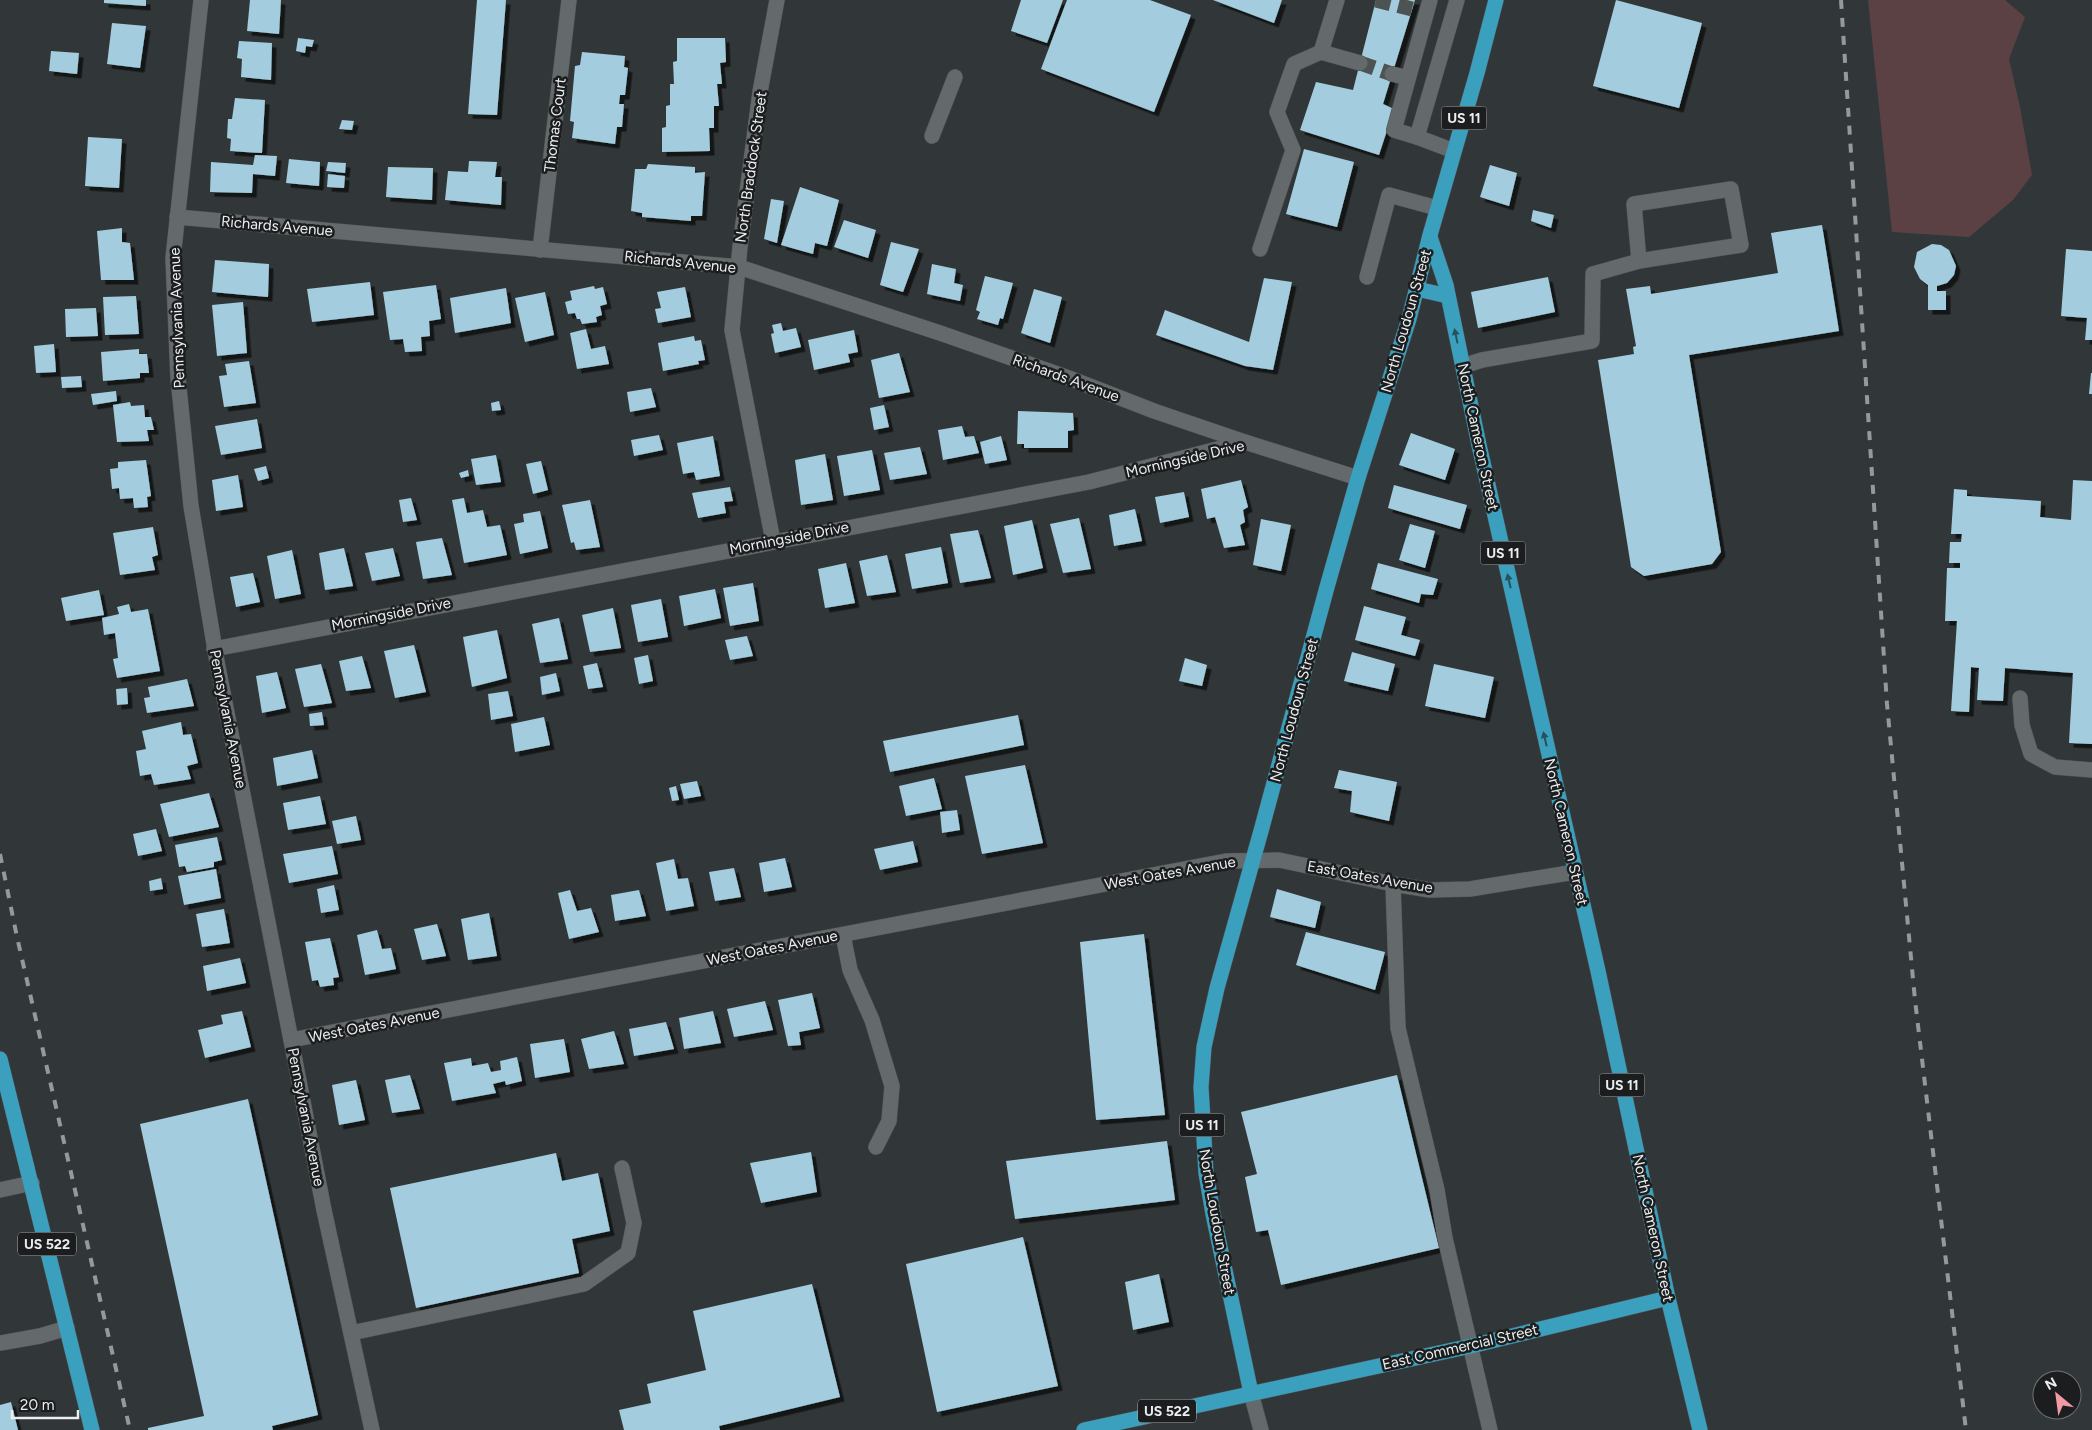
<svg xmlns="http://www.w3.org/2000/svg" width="2092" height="1430" font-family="Figtree,sans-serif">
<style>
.green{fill:#5c4144}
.building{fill:#a3cdde;filter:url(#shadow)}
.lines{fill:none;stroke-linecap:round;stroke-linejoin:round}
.minor-tunnel{stroke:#4d5253;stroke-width:15;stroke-dasharray:15 8;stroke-linecap:butt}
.minor-casing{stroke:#505355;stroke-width:16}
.major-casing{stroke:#505355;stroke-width:16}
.minor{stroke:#64696c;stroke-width:15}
.major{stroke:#3ba0be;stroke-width:15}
.rail{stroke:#95999a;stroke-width:4;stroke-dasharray:9 9;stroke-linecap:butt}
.oneway{fill:#28515e}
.labels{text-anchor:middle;stroke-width:5;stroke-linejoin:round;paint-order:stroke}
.shield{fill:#1b1d1e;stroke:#adafb0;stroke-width:1}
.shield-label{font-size:14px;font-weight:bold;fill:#ebeeef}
.street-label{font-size:15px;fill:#ebeeef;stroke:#1b1d1e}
</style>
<defs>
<filter id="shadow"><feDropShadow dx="4.5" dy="4.5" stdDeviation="0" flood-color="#0009"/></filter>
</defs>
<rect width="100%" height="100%" fill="#313638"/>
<polygon class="green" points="1868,0 2005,0 2025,17 2009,59 2020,107 2032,175 2013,200 1969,237 1892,232"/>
<g class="building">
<polygon points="104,0 146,0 146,6 104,3"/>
<polygon points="250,0 281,0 279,34 247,31"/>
<polygon points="477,0 506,0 497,115 468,114"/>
<polygon points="1021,0 1063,0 1047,43 1011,31"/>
<polygon points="1067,0 1150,0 1191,15 1154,112 1041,69"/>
<polygon points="1213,0 1282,0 1274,23"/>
<polygon points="1376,0 1415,0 1383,104 1394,109 1379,155 1300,130 1316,82 1353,90"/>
<polygon points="1616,0 1702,23 1679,108 1593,86"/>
<polygon points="112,23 146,26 140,68 107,64"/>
<polygon points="298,38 314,40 312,47 306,46 305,53 296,51"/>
<polygon points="677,38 725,38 726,62 720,63 722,84 717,84 719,106 714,106 714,128 709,128 710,151 662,152 662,128 666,127 666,106 670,105 670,84 674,84 673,62 677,61"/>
<polygon points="239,41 272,43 271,80 241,77 242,59 237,58"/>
<polygon points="51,51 79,53 77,74 49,71"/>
<polygon points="582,52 625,56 624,67 628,68 625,95 620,95 619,104 624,104 622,127 617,127 615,144 572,138 574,122 570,121 575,66 580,65"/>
<polygon points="235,98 265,100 262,153 230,151 231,139 227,138 228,119 232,119"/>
<polygon points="342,120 354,121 352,130 339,129"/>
<polygon points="88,137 122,139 119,188 85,186"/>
<polygon points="1304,149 1354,162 1337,227 1286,214"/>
<polygon points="255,155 277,156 275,176 253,174 252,193 210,192 211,162 253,165"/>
<polygon points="289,159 320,162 319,186 286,183"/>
<polygon points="469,161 497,162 495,177 502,177 501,205 445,200 448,171 468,172"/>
<polygon points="328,162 346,163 345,173 326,171"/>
<polygon points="648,164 695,167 695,173 705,172 702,216 691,216 691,221 642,217 642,213 631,211 635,169 646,169"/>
<polygon points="1490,165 1517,173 1509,206 1480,197"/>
<polygon points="388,167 433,168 432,200 386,197"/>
<polygon points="328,174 345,176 344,188 327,187"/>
<polygon points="800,187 839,200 827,246 815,243 813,254 781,245"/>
<polygon points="771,199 784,201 777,243 764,239"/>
<polygon points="1533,210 1554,215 1551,228 1531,221"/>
<polygon points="844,220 876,230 868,258 834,247"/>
<polygon points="1822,225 1839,331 1689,355 1721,552 1712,564 1644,576 1631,567 1598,360 1634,354 1633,347 1636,346 1626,289 1650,286 1651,294 1778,273 1771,233"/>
<polygon points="122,228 122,242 130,243 134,280 101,280 97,231"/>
<polygon points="891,242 919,249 903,292 880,285"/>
<polygon points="1932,244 1941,245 1949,250 1956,266 1954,275 1947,283 1937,286 1937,291 1946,291 1946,310 1928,310 1928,285 1920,279 1914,267 1917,252"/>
<polygon points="2066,249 2092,251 2092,340 2085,340 2087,318 2061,316"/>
<polygon points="215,260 269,264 268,297 212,292"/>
<polygon points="932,264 956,269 954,283 963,285 960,301 927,294"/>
<polygon points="985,276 1013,283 1003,319 1000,318 998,325 977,319 980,312 976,310"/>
<polygon points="1548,277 1555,312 1478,328 1471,292"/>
<polygon points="1264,278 1292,282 1273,370 1245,366 1156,335 1165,310 1249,342"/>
<polygon points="370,282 374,315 312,322 307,289"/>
<polygon points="436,285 441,319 429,321 430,336 421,337 422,351 405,352 403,339 390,340 383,292"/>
<polygon points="594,286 595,289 603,287 607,304 600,306 602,315 596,317 597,322 582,324 580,319 577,319 575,313 568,314 565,302 572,300 570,291"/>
<polygon points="685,287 691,317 658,323 655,309 661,308 657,292"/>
<polygon points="506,288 511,323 455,333 450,298"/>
<polygon points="1034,289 1062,297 1050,343 1021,333"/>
<polygon points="545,292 554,335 525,342 515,298"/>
<polygon points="136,296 139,334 105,335 103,297"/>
<polygon points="243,302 247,353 217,356 212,305"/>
<polygon points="96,308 98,336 66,337 65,309"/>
<polygon points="781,323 783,331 796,328 801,347 775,353 771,334 774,333 772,325"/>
<polygon points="586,329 591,349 605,346 609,364 577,369 570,333"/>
<polygon points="854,330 858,352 848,354 850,362 814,370 808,340"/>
<polygon points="694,336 695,341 701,340 705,360 698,361 699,364 663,371 658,343"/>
<polygon points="54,344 56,372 36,373 34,346"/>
<polygon points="139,349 139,354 147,354 149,373 140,373 140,378 103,381 101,352"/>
<polygon points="899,353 910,392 879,398 871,360"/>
<polygon points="249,361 256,403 224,407 219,376 227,375 225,364"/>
<polygon points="2091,373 2092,373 2092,394 2089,394"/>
<polygon points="81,376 82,387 62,388 61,377"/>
<polygon points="651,388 656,407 630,412 627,392"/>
<polygon points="116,391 117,401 93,405 91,394"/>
<polygon points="499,401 501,410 492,411 491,403"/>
<polygon points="130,402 131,406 144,405 145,417 151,417 154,430 147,430 149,441 117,442 113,405"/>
<polygon points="884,405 889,427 874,430 870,408"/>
<polygon points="1018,411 1073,413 1074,430 1068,431 1068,448 1024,448 1024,444 1017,444"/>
<polygon points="257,419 262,448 221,455 215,426"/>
<polygon points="962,426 965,437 974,436 979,453 943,460 938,430"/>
<polygon points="1411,433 1455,449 1445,480 1399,465"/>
<polygon points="659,435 663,450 634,456 631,440"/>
<polygon points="713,436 720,476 696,480 694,472 683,474 677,443"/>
<polygon points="1001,436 1007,460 985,464 980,442"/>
<polygon points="920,447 927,474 890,480 884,453"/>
<polygon points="872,450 880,490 844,496 837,456"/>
<polygon points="825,454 833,500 801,505 795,460"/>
<polygon points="496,455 501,482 476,485 471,459"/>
<polygon points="146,460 151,496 147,497 148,507 134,508 133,498 120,499 119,488 112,489 110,469 118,468 118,462"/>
<polygon points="541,461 548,490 533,494 526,464"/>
<polygon points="266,466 269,478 258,481 254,469"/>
<polygon points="468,470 469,476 461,478 459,473"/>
<polygon points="238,475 243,507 216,511 212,480"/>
<polygon points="1241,480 1248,507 1243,510 1245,522 1240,525 1245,545 1224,548 1215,517 1207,519 1201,489"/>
<polygon points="2073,480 2092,481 2092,744 2069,743 2073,673 2005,668 2003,701 1977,700 1979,668 1971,667 1969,712 1951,711 1957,621 1945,621 1947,568 1960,568 1960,563 1949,563 1950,542 1961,542 1962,534 1951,534 1954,489 1967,490 1967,496 2041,501 2040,517 2071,520"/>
<polygon points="1394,485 1467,505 1460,529 1388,508"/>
<polygon points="730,487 733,501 724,502 726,513 698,518 692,493"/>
<polygon points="1184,492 1189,517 1160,523 1155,497"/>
<polygon points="411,498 417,520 403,522 399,500"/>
<polygon points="464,498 467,513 483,510 487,527 500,525 507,555 464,563 452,500"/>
<polygon points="590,500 600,547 576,550 574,542 571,543 562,505"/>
<polygon points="1135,509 1142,541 1114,546 1109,515"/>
<polygon points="540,511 548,548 520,554 514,524 524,522 523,514"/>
<polygon points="1079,518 1091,569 1063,573 1050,524"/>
<polygon points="1261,519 1291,525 1281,571 1253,565"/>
<polygon points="1032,520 1043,568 1013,575 1004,526"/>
<polygon points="1410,524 1435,531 1425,568 1399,560"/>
<polygon points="153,527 158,555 152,557 155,570 120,575 113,533"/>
<polygon points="978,530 991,578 960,583 950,534"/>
<polygon points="442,538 452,575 423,579 416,542"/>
<polygon points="941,547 948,583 912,589 905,554"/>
<polygon points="344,548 353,586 325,590 319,553"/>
<polygon points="393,548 400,576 372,581 365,553"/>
<polygon points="292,550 301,594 275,599 267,556"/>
<polygon points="887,555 896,592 867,596 859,561"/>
<polygon points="846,563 855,603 825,608 818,569"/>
<polygon points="1378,563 1438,579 1433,595 1421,594 1419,603 1371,589"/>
<polygon points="253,573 260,602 236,607 230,577"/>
<polygon points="753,583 759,621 730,626 723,588"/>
<polygon points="715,589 721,618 684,626 679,596"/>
<polygon points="99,590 104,615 66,621 61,598"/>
<polygon points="661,599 668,637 638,642 631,605"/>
<polygon points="129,604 131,612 148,609 160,671 117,678 113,659 118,658 115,633 104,635 102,618 119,614 117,607"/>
<polygon points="1364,606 1406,617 1401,635 1420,640 1415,656 1355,640"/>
<polygon points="613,608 621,648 590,652 582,615"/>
<polygon points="559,618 568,659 540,663 532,624"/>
<polygon points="497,630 507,678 472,687 463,637"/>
<polygon points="747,636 753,656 730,660 725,640"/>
<polygon points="414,645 426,692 395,698 384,651"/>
<polygon points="1352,652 1395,664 1388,691 1344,681"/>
<polygon points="648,655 653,681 639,684 634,658"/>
<polygon points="362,656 371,688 346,691 339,661"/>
<polygon points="1185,658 1207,665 1202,686 1179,681"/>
<polygon points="597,663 603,687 588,689 583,666"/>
<polygon points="321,664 332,703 304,707 295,669"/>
<polygon points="1434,664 1494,677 1485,718 1425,706"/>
<polygon points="277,672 286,708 262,713 256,676"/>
<polygon points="556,673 560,691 542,695 540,677"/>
<polygon points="187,679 194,706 147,713 144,698 150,697 148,687"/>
<polygon points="127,688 128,704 117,705 116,689"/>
<polygon points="508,691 513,716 491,720 488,694"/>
<polygon points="322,712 324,725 310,726 309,714"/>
<polygon points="1018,715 1024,745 890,772 883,741"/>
<polygon points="544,717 550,745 515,752 511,724"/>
<polygon points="181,722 183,735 191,734 198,763 187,766 191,779 154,785 151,774 140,776 136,751 146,749 142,731"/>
<polygon points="312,750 318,778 277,786 273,758"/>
<polygon points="1025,765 1043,843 982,854 965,776"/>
<polygon points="1339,770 1397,782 1389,821 1350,812 1352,791 1334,788"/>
<polygon points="934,778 942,809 906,816 899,786"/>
<polygon points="697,781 701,796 684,799 680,784"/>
<polygon points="676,786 679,800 672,801 669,788"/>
<polygon points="209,793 219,827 169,837 160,804"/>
<polygon points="320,796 326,824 288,830 283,803"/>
<polygon points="957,810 960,830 942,833 940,812"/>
<polygon points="356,816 361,840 337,844 332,821"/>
<polygon points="156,829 162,851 138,856 133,834"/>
<polygon points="217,837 222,860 214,862 214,867 187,872 185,866 179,867 175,845"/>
<polygon points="913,841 918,862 880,870 874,849"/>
<polygon points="332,846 338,874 289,883 283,854"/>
<polygon points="785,858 792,887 764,892 759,863"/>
<polygon points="674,859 678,879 688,878 694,906 666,911 656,863"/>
<polygon points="734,868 741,897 715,901 709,872"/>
<polygon points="216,869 221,898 184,905 178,876"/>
<polygon points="161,878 163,889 150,891 149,881"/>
<polygon points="334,885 339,910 321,913 317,889"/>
<polygon points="1277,889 1321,902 1315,928 1270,917"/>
<polygon points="570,890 577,911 591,908 599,932 569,939 558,893"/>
<polygon points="639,890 646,916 615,921 611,895"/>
<polygon points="224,909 230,943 202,947 196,914"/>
<polygon points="489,913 497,956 468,960 461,919"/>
<polygon points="437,924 446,956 422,960 414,929"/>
<polygon points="377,930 382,949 391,948 396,969 365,975 357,935"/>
<polygon points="1306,932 1385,952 1375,990 1296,965"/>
<polygon points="1144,934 1165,1115 1096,1120 1080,942"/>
<polygon points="330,938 339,977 333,978 334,985 320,987 318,980 312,981 305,942"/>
<polygon points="240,958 246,983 207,991 203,966"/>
<polygon points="812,993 820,1028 799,1032 801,1045 788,1046 778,1000"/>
<polygon points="765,1001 773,1030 734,1037 727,1009"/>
<polygon points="242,1011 251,1047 205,1058 198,1030 223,1024 221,1015"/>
<polygon points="713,1011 721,1043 684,1049 679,1018"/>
<polygon points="666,1022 674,1049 634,1056 629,1029"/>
<polygon points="614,1031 624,1064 589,1069 581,1039"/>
<polygon points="564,1039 570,1072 535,1078 530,1044"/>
<polygon points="517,1057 522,1081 506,1085 505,1081 493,1084 496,1093 452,1101 444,1063 471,1058 472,1066 488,1063 491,1072 501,1070 500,1061"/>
<polygon points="410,1075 420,1109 392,1113 385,1080"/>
<polygon points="1397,1075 1439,1248 1281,1285 1268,1230 1256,1232 1245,1177 1257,1174 1241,1112"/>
<polygon points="356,1080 365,1120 339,1125 332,1085"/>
<polygon points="248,1099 318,1415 272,1426 273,1430 148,1430 148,1428 204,1416 140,1124"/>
<polygon points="1167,1141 1175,1200 1015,1219 1006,1161"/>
<polygon points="811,1152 817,1192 761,1203 750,1163"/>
<polygon points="556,1153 562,1181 598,1173 610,1231 572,1239 579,1273 416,1308 390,1188"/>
<polygon points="1023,1237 1058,1386 937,1412 906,1264"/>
<polygon points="1159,1274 1169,1322 1133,1330 1125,1282"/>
<polygon points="812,1284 840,1397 719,1426 720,1430 624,1430 619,1410 651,1403 647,1384 706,1370 693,1311"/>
<polygon points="11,1402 18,1430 0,1430 0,1405"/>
</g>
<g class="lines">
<g class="minor-tunnel">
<polyline points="1376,0 1412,9"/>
<polyline points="1360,63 1392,74"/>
</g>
<defs>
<g id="minor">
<polyline points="201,0 173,258 178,378 191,506 217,662 291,1040 324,1210 372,1430"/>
<polyline points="1321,52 1360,63"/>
<polyline points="1392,74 1408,78"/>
<polyline points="932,136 955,77"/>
<polyline points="1417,137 1394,130 1430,0"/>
<polyline points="1454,151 1417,137 1457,0"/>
<polyline points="177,217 739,267 940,333 1069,378 1154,411 1245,442"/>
<polyline points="1260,249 1293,150 1277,112 1294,64 1321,52 1337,0"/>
<polyline points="540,250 569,0"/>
<polyline points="1367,277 1389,195 1437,208"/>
<polyline points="1463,366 1482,360 1592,341 1593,274 1639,261 1741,245 1731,189 1634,204 1639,261"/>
<polyline points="773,541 732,330 740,247 760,92 777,0"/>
<polyline points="214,649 1089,482 1245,442 1358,478"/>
<polyline points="2020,698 2022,725 2031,754 2055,767 2092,770"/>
<polyline points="1393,884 1398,1028 1437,1190 1445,1238 1490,1430"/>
<polyline points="843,935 850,970 872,1020 892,1086 889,1121 876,1147"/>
<polyline points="291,1040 1226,861 1279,860 1393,884 1430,890 1470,889 1575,872"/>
<polyline points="0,1190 32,1183"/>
<polyline points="351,1333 584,1284 628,1253 634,1223 622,1168"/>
<polyline points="0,1343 40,1336 67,1328"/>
<polyline points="1251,1393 1261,1430"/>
</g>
<g id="major">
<polyline points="1430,237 1446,285 1479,445 1598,971 1668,1298 1700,1430"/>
<polyline points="1417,289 1448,296"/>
<polyline points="0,1059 92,1430"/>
<polyline points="1251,1393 1213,1214 1206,1173 1201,1087 1204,1047 1217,988 1261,831 1327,587 1358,478 1409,319 1430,235 1477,73 1496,0"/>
<polyline points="1084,1430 1471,1346 1668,1298"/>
</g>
</defs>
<use href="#minor" class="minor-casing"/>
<use href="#major" class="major-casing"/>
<use href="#minor" class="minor"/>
<use href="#major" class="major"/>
<g class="rail">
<polyline points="1841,0 1887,704 1915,1000 1966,1430"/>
<polyline points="0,854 17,937 130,1430"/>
</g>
</g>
<defs><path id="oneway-solid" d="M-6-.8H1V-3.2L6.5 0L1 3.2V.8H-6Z" transform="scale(1.25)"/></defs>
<g class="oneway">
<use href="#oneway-solid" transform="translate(1456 336) rotate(-102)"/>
<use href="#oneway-solid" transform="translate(1509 581) rotate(-103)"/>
<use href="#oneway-solid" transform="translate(1545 739) rotate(-103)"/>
</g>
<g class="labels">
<g class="shield">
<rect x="1441.5" y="106.5" width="45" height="23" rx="4"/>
<rect x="1480.5" y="541.5" width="45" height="23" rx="4"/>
<rect x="1599.5" y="1073.5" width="45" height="23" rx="4"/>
<rect x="1179.5" y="1113.5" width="45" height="23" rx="4"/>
<rect x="18" y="1232.5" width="58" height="23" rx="4"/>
<rect x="1138" y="1399.5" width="58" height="23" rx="4"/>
</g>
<g class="shield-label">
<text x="1464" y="123">US 11</text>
<text x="1503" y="558">US 11</text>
<text x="1622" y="1090">US 11</text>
<text x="1202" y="1130">US 11</text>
<text x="47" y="1249">US 522</text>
<text x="1167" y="1416">US 522</text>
</g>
<g class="street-label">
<text transform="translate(555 125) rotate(-83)" y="5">Thomas Court</text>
<text transform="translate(751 167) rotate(-82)" y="5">North Braddock Street</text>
<text transform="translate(277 226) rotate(5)" y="5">Richards Avenue</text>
<text transform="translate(680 262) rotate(6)" y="5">Richards Avenue</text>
<text transform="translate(177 318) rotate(-92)" y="5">Pennsylvania Avenue</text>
<text transform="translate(1406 321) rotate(-74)" y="5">North Loudoun Street</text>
<text transform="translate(1066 378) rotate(20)" y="5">Richards Avenue</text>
<text transform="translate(1478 437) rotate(78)" y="5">North Cameron Street</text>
<text transform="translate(1185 459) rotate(-13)" y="5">Morningside Drive</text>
<text transform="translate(789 538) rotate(-11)" y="5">Morningside Drive</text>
<text transform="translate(391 614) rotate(-11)" y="5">Morningside Drive</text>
<text transform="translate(1294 710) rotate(-75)" y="5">North Loudoun Street</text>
<text transform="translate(228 719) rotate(79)" y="5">Pennsylvania Avenue</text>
<text transform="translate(1566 832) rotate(77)" y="5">North Cameron Street</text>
<text transform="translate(1170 873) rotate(-10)" y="5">West Oates Avenue</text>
<text transform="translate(1370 877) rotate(10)" y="5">East Oates Avenue</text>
<text transform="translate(772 948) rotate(-11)" y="5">West Oates Avenue</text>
<text transform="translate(374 1025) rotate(-11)" y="5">West Oates Avenue</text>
<text transform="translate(306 1117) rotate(79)" y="5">Pennsylvania Avenue</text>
<text transform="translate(1217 1222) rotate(80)" y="5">North Loudoun Street</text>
<text transform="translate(1653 1228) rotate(78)" y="5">North Cameron Street</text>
<text transform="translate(1460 1347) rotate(-13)" y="5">East Commercial Street</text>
</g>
</g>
<g transform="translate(2057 1395) rotate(331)"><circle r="24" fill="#1b1d1e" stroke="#6e7172"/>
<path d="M0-4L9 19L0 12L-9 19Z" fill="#f49aa4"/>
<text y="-8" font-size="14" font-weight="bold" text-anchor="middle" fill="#ebeeef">N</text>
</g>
<path d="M12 1410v8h66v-8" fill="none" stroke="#ebeeef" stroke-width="2.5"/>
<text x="20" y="1410" font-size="15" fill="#ebeeef" stroke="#1b1d1e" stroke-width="4" paint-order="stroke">20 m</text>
</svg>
